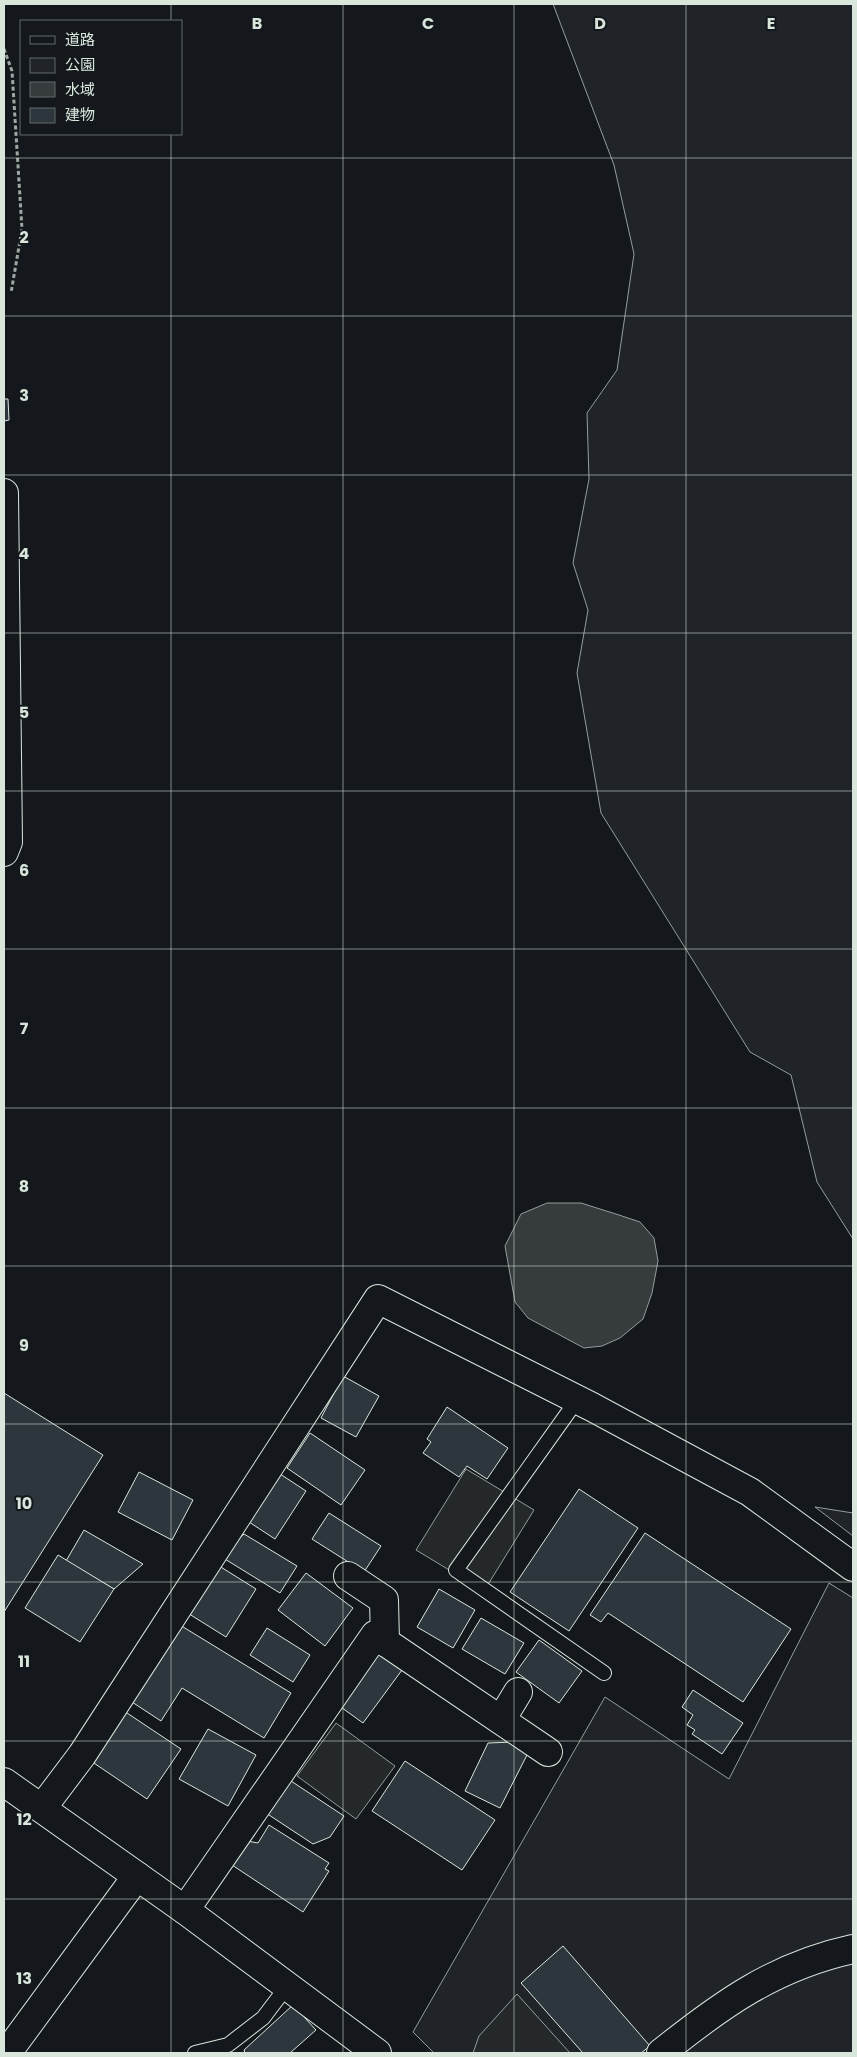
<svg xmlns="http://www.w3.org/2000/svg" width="857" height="2057" font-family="Poppins,'Noto Sans JP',sans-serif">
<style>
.green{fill:#202428;stroke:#939e99}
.parking{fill:#24282b;stroke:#939e99}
.water{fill:#363b3e;stroke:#939e99}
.building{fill:#2c363c;stroke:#d8e6dc}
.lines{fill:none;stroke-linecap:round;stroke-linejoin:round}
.service-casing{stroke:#d8e6dc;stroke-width:16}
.minor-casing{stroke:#d8e6dc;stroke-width:30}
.path{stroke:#9da8a2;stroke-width:3;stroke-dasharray:4 2.5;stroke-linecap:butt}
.service{stroke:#14181c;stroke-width:14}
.minor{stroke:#14181c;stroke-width:28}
.grid{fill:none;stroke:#d8e6dc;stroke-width:1;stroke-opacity:0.55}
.grid-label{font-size:16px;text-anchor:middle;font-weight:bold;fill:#d8e6dc;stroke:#14181c;stroke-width:4;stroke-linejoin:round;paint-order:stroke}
</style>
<rect width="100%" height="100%" fill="#14181c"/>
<g class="green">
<polygon points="553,4 853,4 853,1239 817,1182 791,1075 750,1052 601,813 577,673 588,610 573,563 589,479 587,413 617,370 634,254 614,165"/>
<polygon points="815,1507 853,1513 853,1536"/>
<polygon points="829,1583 853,1598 853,2053 434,2053 413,2032 605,1697 729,1779"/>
</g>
<g class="parking">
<polygon points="466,1469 534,1510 484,1591 416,1550"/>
<polygon points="336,1723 395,1766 356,1819 297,1776"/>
<polygon points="517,1994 570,2053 473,2053 479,2036"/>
</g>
<polygon class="water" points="547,1203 581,1203 619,1215 640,1222 654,1238 658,1261 652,1293 643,1319 620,1338 602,1346 584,1348 528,1318 515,1302 505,1246 521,1214"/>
<g class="building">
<polygon points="4,399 8,399 9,420 4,421"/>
<polygon points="343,1376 379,1396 356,1437 321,1418"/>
<polygon points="4,1393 103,1455 4,1612"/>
<polygon points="447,1407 508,1448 487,1479 467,1466 459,1477 423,1453 431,1442 427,1439"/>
<polygon points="310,1433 365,1470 341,1505 287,1468"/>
<polygon points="139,1472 193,1500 172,1540 118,1512"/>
<polygon points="277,1472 306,1491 275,1539 246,1520"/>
<polygon points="579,1489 638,1528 569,1631 510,1592"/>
<polygon points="329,1513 381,1546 364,1572 312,1539"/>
<polygon points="84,1530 143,1564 114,1589 66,1561"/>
<polygon points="645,1533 791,1629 743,1702 608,1613 601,1622 590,1615"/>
<polygon points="244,1534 297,1566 280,1593 220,1556"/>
<polygon points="58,1555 114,1589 80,1642 25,1608"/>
<polygon points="216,1564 256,1589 226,1637 186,1612"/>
<polygon points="306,1573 353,1608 325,1646 278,1610"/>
<polygon points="439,1589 475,1610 453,1648 417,1627"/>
<polygon points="481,1618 524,1643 505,1674 462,1649"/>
<polygon points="175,1622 291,1693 264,1738 182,1688 161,1721 132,1702"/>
<polygon points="267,1628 310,1655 293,1682 250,1655"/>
<polygon points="539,1640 582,1671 559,1703 516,1672"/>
<polygon points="376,1652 402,1670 363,1723 338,1705"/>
<polygon points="693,1690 743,1723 722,1754 692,1734 695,1730 687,1725 693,1715 682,1707"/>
<polygon points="115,1705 181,1749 147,1799 82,1755"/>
<polygon points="208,1729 256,1755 228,1806 179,1779"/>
<polygon points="514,1742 527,1755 500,1808 465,1791 488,1743"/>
<polygon points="405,1761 495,1820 462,1870 372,1811"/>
<polygon points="288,1779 344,1816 330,1837 313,1844 266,1813"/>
<polygon points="269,1825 329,1863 325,1869 329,1871 303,1912 232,1865 247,1841 258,1843"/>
<polygon points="563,1946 650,2046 641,2053 583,2053 521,1983"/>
<polygon points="293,2005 316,2030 290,2053 245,2053 244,2050"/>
</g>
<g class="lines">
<defs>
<g id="service">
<polyline points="577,1400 456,1570 604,1673"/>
<polyline points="195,2053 228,2045 263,2018 288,1985"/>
</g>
<g id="minor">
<polyline points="4,493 8,842 4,852"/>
<polyline points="348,1576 384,1600 385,1642"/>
<polyline points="501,1720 518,1692"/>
<polyline points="4,1782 185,1910 377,2053"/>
<polyline points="42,1808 82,1755 378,1299 592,1407 750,1492 853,1567"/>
<polyline points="185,1910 375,1635 548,1752"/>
<polyline points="7,2053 137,1876"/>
<path d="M661,2053C722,2004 775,1966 853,1949"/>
</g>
</defs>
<use href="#service" class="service-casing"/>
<use href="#minor" class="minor-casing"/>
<polyline class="path" points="4,49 12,71 22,229 11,293"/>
<use href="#service" class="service"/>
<use href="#minor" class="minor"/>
</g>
<path class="grid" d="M171,4V21M343,4V2053M514,4V2053M686,4V2053M171,134V2053M4,158H853M4,316H853M4,475H853M4,633H853M4,791H853M4,949H853M4,1108H853M4,1266H853M4,1424H853M4,1582H853M4,1741H853M4,1899H853"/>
<g class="grid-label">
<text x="257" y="29">B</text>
<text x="428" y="29">C</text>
<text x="600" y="29">D</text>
<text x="771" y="29">E</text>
<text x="24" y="243">2</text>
<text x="24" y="401">3</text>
<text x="24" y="559">4</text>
<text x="24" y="718">5</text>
<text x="24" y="876">6</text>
<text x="24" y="1034">7</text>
<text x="24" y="1192">8</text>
<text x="24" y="1351">9</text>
<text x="24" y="1509">10</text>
<text x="24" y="1667">11</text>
<text x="24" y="1825">12</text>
<text x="24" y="1984">13</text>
</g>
<rect width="857" height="2057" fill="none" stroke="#d8e6dc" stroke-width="10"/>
<rect x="20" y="20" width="162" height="115" fill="#14181c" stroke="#626a69"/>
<rect x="30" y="36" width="25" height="8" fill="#14181c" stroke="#626a69"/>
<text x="65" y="45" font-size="15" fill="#d8e6dc">道路</text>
<rect x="30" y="58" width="25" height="15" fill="#202428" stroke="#626a69"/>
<text x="65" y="70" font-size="15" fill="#d8e6dc">公園</text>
<rect x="30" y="82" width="25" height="15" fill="#363b3e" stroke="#626a69"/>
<text x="65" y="95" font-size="15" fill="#d8e6dc">水域</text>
<rect x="30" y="108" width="25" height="15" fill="#2c363c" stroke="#626a69"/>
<text x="65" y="120" font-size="15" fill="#d8e6dc">建物</text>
</svg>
